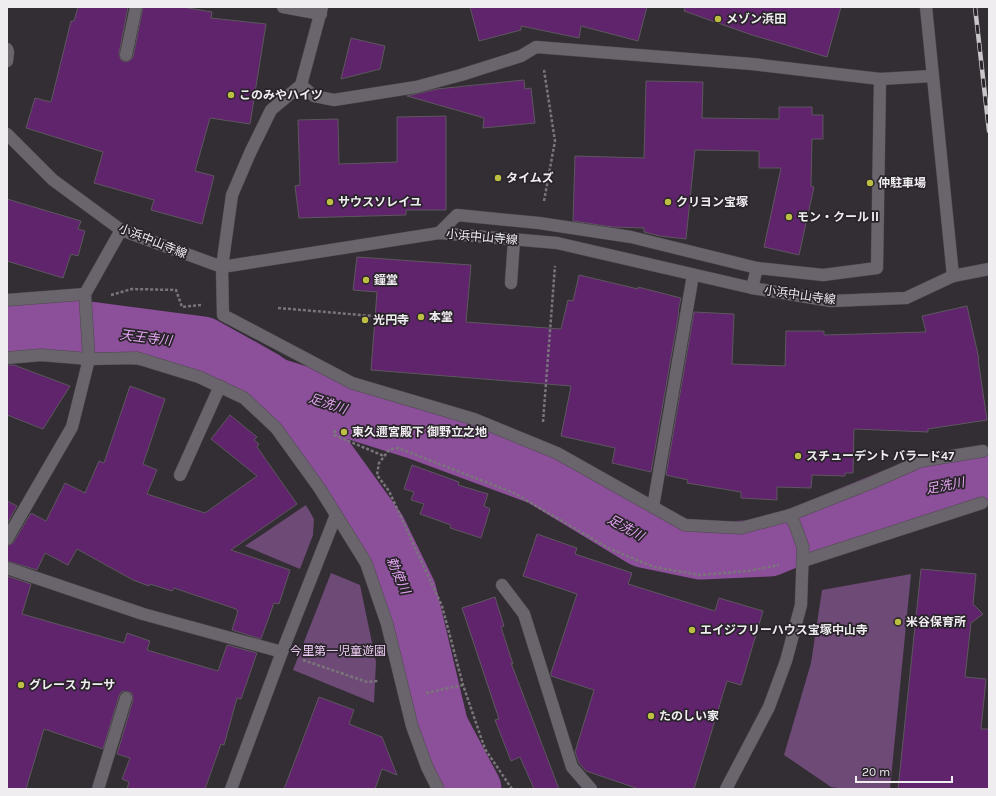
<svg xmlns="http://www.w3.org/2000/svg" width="996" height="796" font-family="Karla,'Noto Sans JP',sans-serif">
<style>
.green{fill:#6e4a76}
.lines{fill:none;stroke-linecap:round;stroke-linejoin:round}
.river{stroke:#8c4f99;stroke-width:57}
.building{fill:#5f246c;stroke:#5d575e}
.lane-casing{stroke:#4d4a4e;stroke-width:13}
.street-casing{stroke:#4d4a4e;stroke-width:13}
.path{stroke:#7a757b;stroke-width:2.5;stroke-dasharray:3 2;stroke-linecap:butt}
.lane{stroke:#6a656c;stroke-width:12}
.street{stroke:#6a656c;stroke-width:12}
.rail-casing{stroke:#c9c6ca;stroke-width:4.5}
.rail{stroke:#29242a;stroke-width:3;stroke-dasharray:9;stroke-linecap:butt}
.poi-dot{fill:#bdbf43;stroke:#29242a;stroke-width:1.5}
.labels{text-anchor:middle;stroke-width:3.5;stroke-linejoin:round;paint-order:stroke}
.poi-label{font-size:12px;font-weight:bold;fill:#f0edf1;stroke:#29242a;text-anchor:start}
.street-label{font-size:12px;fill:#f0edf1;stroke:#29242a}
.park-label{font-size:12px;fill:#edccf4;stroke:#29242a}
.water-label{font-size:13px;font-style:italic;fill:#e6a6f4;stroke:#29242a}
</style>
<rect width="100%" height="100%" fill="#332d34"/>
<g class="green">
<polygon points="306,505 314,519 313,535 300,569 245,546"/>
<polygon points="331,573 360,585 376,662 374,703 293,670"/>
<polygon points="911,574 890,789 844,789 831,787 784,755 811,663 822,590"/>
</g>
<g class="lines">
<g class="river">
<polyline points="7,330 58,326 203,345 262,378 274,386 417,431 541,477 643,539 701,551 769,548 904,493 989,476"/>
<polyline points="274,386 378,530 408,592 440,727 473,789"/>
</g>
</g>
<g class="building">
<polygon points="78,7 128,7 119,54 121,60 125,62 131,60 133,57 143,7 182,7 212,12 211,18 266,24 250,124 210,118 195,171 214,176 202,224 151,210 154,200 94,183 103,152 26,128 35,98 51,102 71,21 74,21"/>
<polygon points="470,7 647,7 638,41 581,26 579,38 521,26 521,30 479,41"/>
<polygon points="685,7 841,7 827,57 752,35 684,11"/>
<polygon points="351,38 385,46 380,69 341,79"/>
<polygon points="524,80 525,89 531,88 535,123 483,128 484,118 407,96 437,89"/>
<polygon points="646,81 703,82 702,118 779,119 779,107 812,107 812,115 823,115 823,139 812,139 811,186 814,187 799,255 764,247 781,168 759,168 759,151 695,150 686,239 660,236 644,232 644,228 612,227 573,221 575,156 644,158"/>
<polygon points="446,116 446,210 406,210 406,215 299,218 295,186 300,185 298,120 338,119 339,164 397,162 397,117"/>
<polygon points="7,199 81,221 78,229 85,231 78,256 71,254 63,278 7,261"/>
<polygon points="357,257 471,265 466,322 561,329 568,300 573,301 579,275 638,289 638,287 681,298 678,312 679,312 651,472 612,463 615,448 561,436 571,386 371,370 377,292 353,290"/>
<polygon points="967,306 979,359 978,359 987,420 928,429 928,432 854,429 853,473 845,473 845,476 812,475 811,488 777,487 777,500 741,498 741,492 687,483 688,480 666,475 694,312 734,314 732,364 785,366 786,331 824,331 824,335 926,332 922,316"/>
<polygon points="7,365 14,365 70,386 43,429 7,415"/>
<polygon points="130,386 165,399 143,464 157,470 147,494 205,513 257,476 211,439 230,415 257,437 254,440 259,444 257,447 297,504 231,550 290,570 279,604 274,603 261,639 232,630 238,611 236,610 236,609 174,588 172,591 150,584 149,586 133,580 77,549 68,565 45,553 37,570 7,561 7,546 13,543 31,513 46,521 65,483 85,493 99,461 104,463"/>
<polygon points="412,465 459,482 458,485 488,494 484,506 490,509 481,538 450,528 451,525 420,514 424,504 411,500 414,492 404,489"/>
<polygon points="7,501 17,506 7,524"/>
<polygon points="537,534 577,548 575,554 632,573 628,584 715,611 719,598 763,611 741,685 727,681 694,789 639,789 586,771 579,763 575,752 594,690 551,676 551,673 577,594 523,576"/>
<polygon points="921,569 976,574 973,604 983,614 971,623 965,677 986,679 981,729 989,729 989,789 898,789"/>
<polygon points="7,576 31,584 22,614 124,643 127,633 150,641 147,650 218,671 227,645 257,653 241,699 237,698 224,745 221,744 205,789 127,789 129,782 122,779 130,758 117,754 133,700 132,693 125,691 121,692 119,696 103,749 44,729 26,789 7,789"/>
<polygon points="495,597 504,626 501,627 513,664 511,663 559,789 534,789 520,757 511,761 495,720 499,719 462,608"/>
<polygon points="319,697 354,710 349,724 382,737 397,775 382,769 375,789 284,789"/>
</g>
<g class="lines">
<defs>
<g id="lane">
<polyline points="126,55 136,7"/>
<polyline points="439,233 457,215 539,223 631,237 757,268"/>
<polyline points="511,283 514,240"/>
<polyline points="752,288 757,268 823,275 877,268 880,79"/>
<polyline points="180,475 220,386"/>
<polyline points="790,515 871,483 921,461 983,451"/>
<polyline points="803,561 982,503"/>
<polyline points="502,585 524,614 572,767 591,789"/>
<polyline points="98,789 126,698"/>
</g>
<g id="street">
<polyline points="283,7 321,14"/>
<polyline points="322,7 301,85 271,110 250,153 232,195 222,267 223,315 352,383 474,419 557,453 685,525 741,528 790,515 795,525 803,547 801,605 786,661 769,707 726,789"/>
<polyline points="926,7 953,276"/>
<polyline points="7,49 8,52 7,61"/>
<polyline points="301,85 314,96 334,100 416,87 461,75 521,56 536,47 752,64 880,79 932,76"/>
<polyline points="7,134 53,180 121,230 222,267 439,233 557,243 752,288 831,301 906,298 953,276 989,269"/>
<polyline points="7,300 85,294"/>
<polyline points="7,358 41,355 89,359 137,358 199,377 244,398 276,428 320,489 366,563 387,624 412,726 427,767 438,789"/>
<polyline points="653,507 693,275"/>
<polyline points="7,539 72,427 89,359 85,294 121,230"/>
<polyline points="7,568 143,614 282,652"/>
<polyline points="231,789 282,652 336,515"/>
</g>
</defs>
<use href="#lane" class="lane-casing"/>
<use href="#street" class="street-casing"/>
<g class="path">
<polyline points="544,201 555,141 544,70"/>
<polyline points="111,295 132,289 176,290 182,307 201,305"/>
<polyline points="278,308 373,316"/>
<polyline points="543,422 555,266"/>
<polyline points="335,430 334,435 384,456"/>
<polyline points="303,660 367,682 378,681"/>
<polyline points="426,693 463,685"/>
<polyline points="512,789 485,749 463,685 442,606 389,491 377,475 379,463 389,450 398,448 514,493 610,549 654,567 700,575 748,571 779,565"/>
</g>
<use href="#lane" class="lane"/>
<use href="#street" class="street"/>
<defs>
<polyline id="rail" points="975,7 989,131"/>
</defs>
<use href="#rail" class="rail-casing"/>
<use href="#rail" class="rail"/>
</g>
<g class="poi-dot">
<circle cx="718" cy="19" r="4"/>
<circle cx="231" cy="95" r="4"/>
<circle cx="498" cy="178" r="4"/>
<circle cx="870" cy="183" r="4"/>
<circle cx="330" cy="202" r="4"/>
<circle cx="668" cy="202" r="4"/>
<circle cx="789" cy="217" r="4"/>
<circle cx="366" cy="280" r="4"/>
<circle cx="421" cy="317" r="4"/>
<circle cx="365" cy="320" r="4"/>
<circle cx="344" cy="432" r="4"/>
<circle cx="798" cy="456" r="4"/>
<circle cx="898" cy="622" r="4"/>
<circle cx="692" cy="630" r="4"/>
<circle cx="21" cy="685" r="4"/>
<circle cx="651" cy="716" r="4"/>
</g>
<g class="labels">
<g class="poi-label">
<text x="726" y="23">メゾン浜田</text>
<text x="239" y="99">このみやハイツ</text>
<text x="506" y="182">タイムズ</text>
<text x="878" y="187">仲駐車場</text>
<text x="338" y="206">サウスソレイユ</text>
<text x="676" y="206">クリヨン宝塚</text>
<text x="797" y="221">モン・クールⅡ</text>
<text x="374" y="284">鐘堂</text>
<text x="429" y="321">本堂</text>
<text x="373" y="324">光円寺</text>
<text x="352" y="436">東久邇宮殿下 御野立之地</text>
<text x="806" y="460">スチューデント バラード47</text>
<text x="906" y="626">米谷保育所</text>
<text x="700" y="634">エイジフリーハウス宝塚中山寺</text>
<text x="29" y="689">グレース カーサ</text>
<text x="659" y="720">たのしい家</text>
</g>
<g class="street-label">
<text transform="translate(482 237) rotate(5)" y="4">小浜中山寺線</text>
<text transform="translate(153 241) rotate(22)" y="4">小浜中山寺線</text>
<text transform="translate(800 295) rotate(8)" y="4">小浜中山寺線</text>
</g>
<g class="park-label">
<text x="338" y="655">今里第一児童遊園</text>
</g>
<g class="water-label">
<text transform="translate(146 337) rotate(7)" y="5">天王寺川</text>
<text transform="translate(328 403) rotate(18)" y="5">足洗川</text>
<text transform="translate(945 485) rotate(-11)" y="5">足洗川</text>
<text transform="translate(626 527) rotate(29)" y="5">足洗川</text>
<text transform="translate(399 575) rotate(66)" y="5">勅使川</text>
</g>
</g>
<rect width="996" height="796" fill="none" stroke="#f0edf1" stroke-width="16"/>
<path d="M856 776v6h96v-6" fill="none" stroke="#f0edf1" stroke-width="2"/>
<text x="862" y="776" font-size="12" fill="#f0edf1" stroke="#29242a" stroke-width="3" paint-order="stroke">20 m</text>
</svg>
